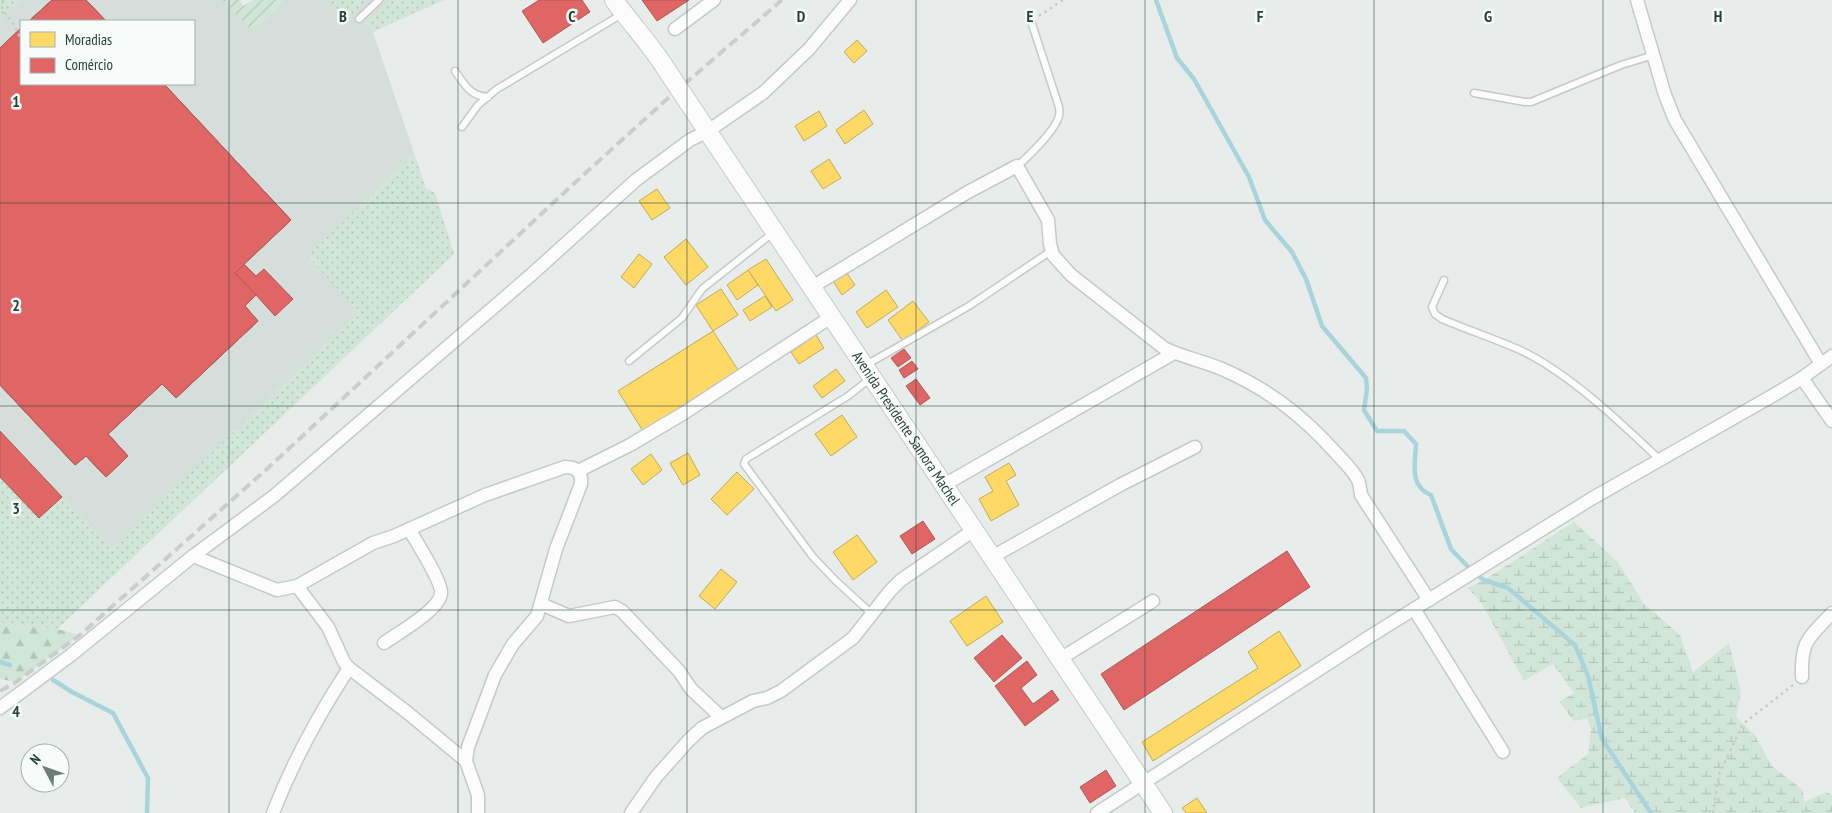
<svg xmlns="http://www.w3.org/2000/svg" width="1832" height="813" font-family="'PT Sans Narrow',sans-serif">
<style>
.built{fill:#d6dedb;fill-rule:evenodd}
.grass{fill:url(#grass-dots)}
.forest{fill:url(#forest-firs)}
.wetland{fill:url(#wetland-marsh)}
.garden{fill:url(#garden-furrows)}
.homes{fill:#ffd966;stroke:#bdac59}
.shops{fill:#e06666;stroke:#a85b59}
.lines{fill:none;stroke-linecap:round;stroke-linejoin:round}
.stream{stroke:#a9d4db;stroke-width:4.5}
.lane-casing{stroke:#c5cac8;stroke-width:9}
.street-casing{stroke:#c5cac8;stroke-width:15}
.secondary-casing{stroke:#c3cbc8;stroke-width:20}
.path{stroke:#c3ccca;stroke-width:2.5;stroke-dasharray:2.5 4;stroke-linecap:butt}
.lane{stroke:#fcfcfc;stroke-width:6}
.street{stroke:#fcfcfc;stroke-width:12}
.secondary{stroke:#fcfcfc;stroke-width:18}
.rail{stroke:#c9cdcc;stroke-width:4;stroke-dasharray:10 5;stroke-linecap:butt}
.secondary-bridge-casing{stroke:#c3cbc8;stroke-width:20;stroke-linecap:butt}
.secondary-bridge{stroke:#fcfcfc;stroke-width:18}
.grid{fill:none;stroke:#24423a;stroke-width:1;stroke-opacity:0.55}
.labels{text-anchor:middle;stroke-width:5;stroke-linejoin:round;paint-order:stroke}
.street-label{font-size:15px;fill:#24423a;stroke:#f7fbf9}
.grid-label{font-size:16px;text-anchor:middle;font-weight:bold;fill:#24423a;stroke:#f7fbf9;stroke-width:5;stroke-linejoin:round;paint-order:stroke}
</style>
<defs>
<pattern id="grass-dots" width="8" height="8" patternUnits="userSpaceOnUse" patternTransform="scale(1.25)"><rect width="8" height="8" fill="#d1e6d8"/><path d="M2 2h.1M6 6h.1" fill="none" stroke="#b3c6ba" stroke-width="1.8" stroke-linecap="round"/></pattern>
<pattern id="forest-firs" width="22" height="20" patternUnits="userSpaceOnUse" patternTransform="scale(1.25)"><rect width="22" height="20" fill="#d1e6d8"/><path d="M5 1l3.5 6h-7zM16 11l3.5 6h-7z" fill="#b3c6ba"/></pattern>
<pattern id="wetland-marsh" width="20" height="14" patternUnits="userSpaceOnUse" patternTransform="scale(1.25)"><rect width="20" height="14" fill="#d1e6d8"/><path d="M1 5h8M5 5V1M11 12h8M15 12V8" fill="none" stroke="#b3c6ba"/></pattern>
<pattern id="garden-furrows" width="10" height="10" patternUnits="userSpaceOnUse" patternTransform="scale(1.25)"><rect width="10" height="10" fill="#d1e6d8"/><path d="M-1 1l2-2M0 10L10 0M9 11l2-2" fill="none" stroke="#b3c6ba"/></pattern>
</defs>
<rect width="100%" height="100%" fill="#e8edeb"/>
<path class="built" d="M0,0H240L243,6L254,0H443L373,32L426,188L435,193L454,254L57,629L0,622ZM21,21H194V84H21Z"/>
<g class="grass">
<polygon points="0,0 21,0 0,20"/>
<polygon points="331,0 368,0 348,20 329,3"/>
<polygon points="390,0 444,0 373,31 364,23"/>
<polygon points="414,154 426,189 435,193 454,254 57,629 0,622 0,477 39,518 62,497 112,548 359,312 307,256"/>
</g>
<polygon class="forest" points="0,622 57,629 80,635 16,682 0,679"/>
<polygon class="wetland" points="1574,522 1618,562 1644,604 1680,635 1693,672 1729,643 1741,692 1736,717 1754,734 1773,767 1803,790 1804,802 1826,792 1832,795 1832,813 1635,813 1625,798 1581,808 1557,778 1588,754 1591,729 1587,718 1574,721 1559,702 1574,693 1553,664 1524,681 1482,604 1468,588 1484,580"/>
<polygon class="garden" points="222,0 240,0 243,6 254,0 287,0 253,31"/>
<g class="homes">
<polygon points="857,40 867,51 854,63 844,52"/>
<polygon points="864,110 873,124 845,144 836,130"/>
<polygon points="819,111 827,126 804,141 795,126"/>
<polygon points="829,159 841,178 823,189 811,171"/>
<polygon points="657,189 670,208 652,220 639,201"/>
<polygon points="686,239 708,267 686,285 664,257"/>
<polygon points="639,254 652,264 634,288 621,277"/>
<polygon points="766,259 793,300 776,311 748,270"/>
<polygon points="844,269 855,285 842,295 831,278"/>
<polygon points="748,270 758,285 737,300 727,285"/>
<polygon points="721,289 738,315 713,331 696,305"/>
<polygon points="886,290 898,307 867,328 856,312"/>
<polygon points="765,296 772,307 750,321 743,310"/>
<polygon points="913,301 929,322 903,341 888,320"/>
<polygon points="713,331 738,370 643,431 618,391"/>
<polygon points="816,335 824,348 799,364 791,352"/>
<polygon points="836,369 845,381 822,398 813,386"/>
<polygon points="842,415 857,437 831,456 815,434"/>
<polygon points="688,453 700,475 683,485 670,463"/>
<polygon points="651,454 662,470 643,485 631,469"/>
<polygon points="1009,463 1016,475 1006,481 1019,505 991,521 979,499 993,491 985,477"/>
<polygon points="737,472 754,489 727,515 711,499"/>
<polygon points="857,535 877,562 853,580 833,552"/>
<polygon points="721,569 737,582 715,609 699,596"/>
<polygon points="986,596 1003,622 967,646 950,621"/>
<polygon points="1279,631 1301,666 1153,761 1142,742 1258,668 1248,652"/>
<polygon points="1197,798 1207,813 1186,813 1182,808"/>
</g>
<g class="shops">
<polygon points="52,0 86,0 106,21 29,21"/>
<polygon points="52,0 86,0 106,21 29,21"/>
<polygon points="539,0 582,0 590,12 543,43 522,11"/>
<polygon points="642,0 689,0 657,21"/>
<polygon points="21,28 21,84 164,84 291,220 244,264 256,276 264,269 293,299 275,316 256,295 245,306 258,321 176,398 162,384 108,434 128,456 106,477 86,456 75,465 0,385 0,48"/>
<polygon points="21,28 21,84 164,84 291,220 235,273 256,295 245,306 258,321 176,398 162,384 108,434 128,456 106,477 86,456 75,465 0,385 0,48"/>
<polygon points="904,349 911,358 898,367 891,358"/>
<polygon points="912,361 918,369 904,378 899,370"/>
<polygon points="916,379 930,398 920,405 906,386"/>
<polygon points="0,431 62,497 39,518 0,477"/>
<polygon points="923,521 935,539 912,554 900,536"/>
<polygon points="1287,551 1310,587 1124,710 1101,674"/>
<polygon points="1002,635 1022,658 994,682 974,658"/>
<polygon points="1027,661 1037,675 1021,688 1033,704 1052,690 1059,700 1025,726 995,686"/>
<polygon points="1106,770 1116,786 1090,803 1080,787"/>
</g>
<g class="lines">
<g class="stream">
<path d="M1156,0L1177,58L1194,79L1249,177L1265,220L1292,252L1306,279L1322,326L1366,378L1367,389L1364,410L1377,431H1404L1416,444C1415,464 1409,486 1431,495L1451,549L1473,572L1484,580L1508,588L1575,645L1588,676L1602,739L1651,813"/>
<polyline points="0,662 10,665"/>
<polyline points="53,680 72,692 113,713 148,778 147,813"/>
</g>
<defs>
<g id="lane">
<polyline points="359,19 379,0"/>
<path d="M455,71C465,85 470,96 488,97"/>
<polyline points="1474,93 1525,102 1531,102 1621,65 1654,55"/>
<polyline points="462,127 478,105 497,89 622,14"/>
<path d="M1017,166C1028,157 1057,129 1059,115C1060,113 1059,110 1059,107L1031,21"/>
<path d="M1444,280L1432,307L1435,314L1442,319C1468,330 1495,339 1520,350C1569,373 1620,422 1659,459"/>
<polyline points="629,361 682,318 702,289 774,232"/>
<polyline points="866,365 969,306 1051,251"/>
<polyline points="871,378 848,396 746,459 744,464 813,557 836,581 872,614"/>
</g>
<g id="street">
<polyline points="1637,0 1665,95 1675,120 1821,364"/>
<polyline points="675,29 714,0"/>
<path d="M812,287L968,192L1017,166L1048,220L1050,244L1053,255L1071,275L1164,348C1182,357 1203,361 1222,369C1268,389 1302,415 1336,453C1343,461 1353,470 1358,480C1360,484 1360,490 1361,495L1429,600"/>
<polyline points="1802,378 1832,421"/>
<polyline points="578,471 630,445 684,413 831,317"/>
<polyline points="944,485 1174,353"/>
<path d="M193,556L277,590L297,586L373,543L394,536L485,495L565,467C577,467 582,472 581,484L556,549L537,616L513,644L495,675L468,747L466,761L478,795V813"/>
<polyline points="992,557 1120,485 1195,447"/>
<polyline points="297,586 328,627 344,662 349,668 408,713 466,761"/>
<polyline points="541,604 569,616 615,607 622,611 679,671 691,689 721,717"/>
<polyline points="1414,609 1503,752"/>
<path d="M384,643C398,633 438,611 441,594C443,583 416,541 409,529"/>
<polyline points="1060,659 1153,601"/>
<path d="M1802,677C1801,640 1808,639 1832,613"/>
<polyline points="0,708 71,655 193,556 274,496 531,275 636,180 690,140 708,131 763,93 809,49 850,0"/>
<path d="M273,813C293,761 319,714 349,668"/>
<polyline points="631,813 656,777 689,740 702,728 753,701 767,698 781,691 853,638 890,591 901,580 974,530"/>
<polyline points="1097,813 1369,637 1591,499 1772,396 1802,378 1832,356"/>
</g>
<g id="secondary">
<path d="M614,0C631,24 651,45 666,69"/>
<path id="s1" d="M696,114L1163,813"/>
</g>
</defs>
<use href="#lane" class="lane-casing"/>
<use href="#street" class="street-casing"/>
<use href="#secondary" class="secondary-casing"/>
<g class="path">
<polyline points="3,0 2,8 6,15 12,21 21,39"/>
<polyline points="1039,16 1063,0"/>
<polyline points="1713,813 1719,774 1743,724 1793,685"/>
</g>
<use href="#lane" class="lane"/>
<use href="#street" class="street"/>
<use href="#secondary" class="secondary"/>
<polyline class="rail" points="0,691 16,682 80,635 268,468 580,178 666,100 782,0"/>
<defs>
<polyline id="secondary-bridge" points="666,69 696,114"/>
</defs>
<use href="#secondary-bridge" class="secondary-bridge-casing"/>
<use href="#secondary-bridge" class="secondary-bridge"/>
</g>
<path class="grid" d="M229,0V813M458,0V813M687,0V813M916,0V813M1145,0V813M1374,0V813M1603,0V813M0,203H1832M0,406H1832M0,610H1832"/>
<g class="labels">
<g class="street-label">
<text dy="5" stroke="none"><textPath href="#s1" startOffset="378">Avenida Presidente Samora Machel</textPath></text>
</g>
</g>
<g class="grid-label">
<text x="343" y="22">B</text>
<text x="572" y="22">C</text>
<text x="801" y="22">D</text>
<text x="1030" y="22">E</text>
<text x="1260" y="22">F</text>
<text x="1488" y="22">G</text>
<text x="1718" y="22">H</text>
<text x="16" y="107">1</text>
<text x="16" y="311">2</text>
<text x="16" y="514">3</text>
<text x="16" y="717">4</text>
</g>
<rect x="20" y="20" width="175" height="65" fill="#f7fbf9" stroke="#a3b1ad"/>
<rect x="30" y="32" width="25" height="15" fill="#ffd966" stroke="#a3b1ad"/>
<text x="65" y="45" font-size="15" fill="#24423a">Moradias</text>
<rect x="30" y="58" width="25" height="15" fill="#e06666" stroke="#a3b1ad"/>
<text x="65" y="70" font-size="15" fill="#24423a">Comércio</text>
<g transform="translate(45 768) rotate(311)"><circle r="24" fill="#f7fbf9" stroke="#a3b1ad"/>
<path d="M0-4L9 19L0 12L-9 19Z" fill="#697e78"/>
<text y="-8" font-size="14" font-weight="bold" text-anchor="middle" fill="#24423a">N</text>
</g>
</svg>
